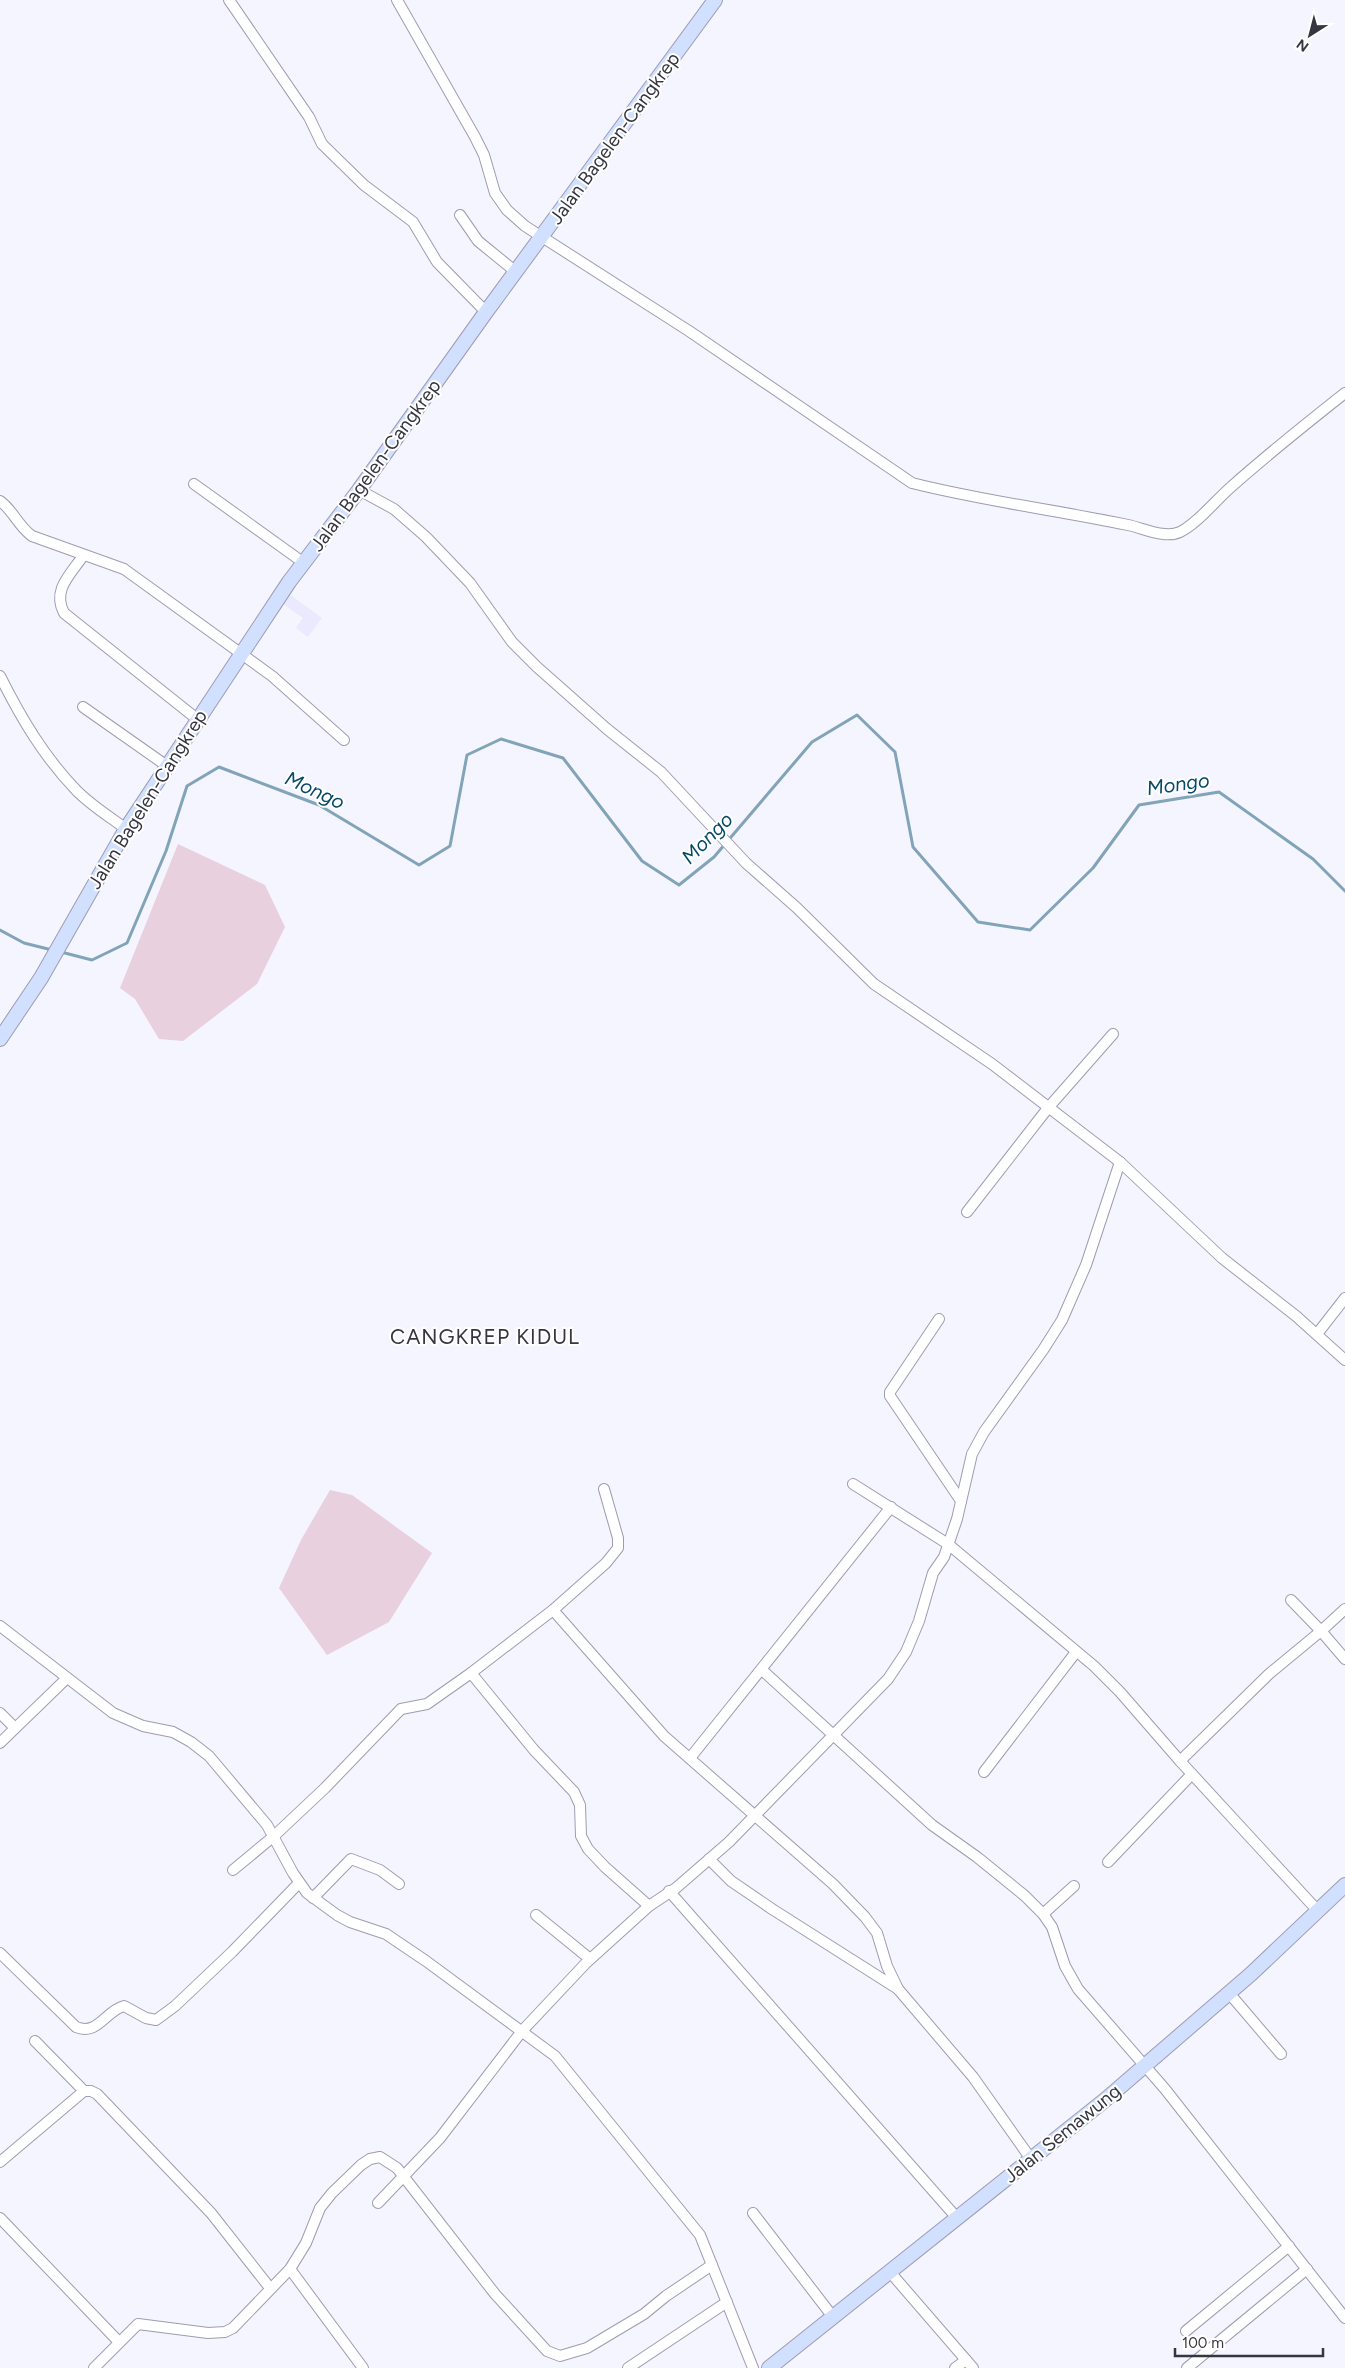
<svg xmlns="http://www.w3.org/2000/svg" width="1345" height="2368" font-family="Figtree,sans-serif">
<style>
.built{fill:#eae9fd}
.green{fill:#e8d0de}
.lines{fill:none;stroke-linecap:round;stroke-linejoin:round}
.stream{stroke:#82a4b8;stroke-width:3}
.street-casing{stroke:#9d9cb3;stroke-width:12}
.secondary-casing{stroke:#9d9cb3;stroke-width:16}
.street{stroke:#fff;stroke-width:10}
.secondary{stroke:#d0e0fe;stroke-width:14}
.labels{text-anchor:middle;stroke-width:4;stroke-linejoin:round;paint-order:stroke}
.street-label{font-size:19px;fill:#373640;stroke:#fff}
.water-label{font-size:20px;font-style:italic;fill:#064a67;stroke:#fff}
.quarter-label{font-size:21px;letter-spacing:1px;fill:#373640;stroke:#fff}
</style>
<rect width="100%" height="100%" fill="#f5f5ff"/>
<polygon class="built" points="289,594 322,618 308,637 296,628 303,618 283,604"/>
<g class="green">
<polygon points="178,844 265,885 285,927 257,984 183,1041 159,1039 135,999 120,988"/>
<polygon points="330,1490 352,1495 432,1553 389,1622 327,1655 279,1588 301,1540"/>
</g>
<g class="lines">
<g class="stream">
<polyline points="0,930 24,943 52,950"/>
<polyline points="61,952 92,960 127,943 166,851 187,786 219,767 319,805 419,865 450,846 467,755 501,739 563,758 642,861 679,885 714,857 812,742 857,715 895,752 913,847 978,922 1030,930 1093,868 1139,805 1219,792 1313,859 1345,891"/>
</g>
<defs>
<g id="street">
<polyline points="229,0 309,117 322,144 364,185 413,222 437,262 486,312"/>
<path d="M397,0L475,137L484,155L495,193L507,210L525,226L689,331L912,483C983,501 1056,510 1128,525C1143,528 1165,539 1180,532C1197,524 1216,500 1231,487C1268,454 1307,423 1345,393"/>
<polyline points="460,215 478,241 516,272"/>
<polyline points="194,484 304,563"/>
<polyline points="359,490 394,509 426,537 470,583 512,642 537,667 607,729 661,772 746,863 797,908 874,984 992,1064 1120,1162 1222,1258 1296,1316 1345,1360"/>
<path d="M0,501C13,510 18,526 32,536L124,569L272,676L344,740"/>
<path d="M83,556C70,575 52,590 64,613L197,719"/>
<path d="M0,676C21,718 44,757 77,791C92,806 110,817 126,829"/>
<polyline points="83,707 167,766"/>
<polyline points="967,1212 1048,1108 1113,1034"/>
<polyline points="939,1319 890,1392 890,1396 961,1501"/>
<polyline points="1317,1334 1345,1298"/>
<polyline points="853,1484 948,1544 1094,1666 1120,1692 1180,1761 1318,1911"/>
<polyline points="604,1489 618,1538 618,1548 606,1563 553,1610 471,1673 534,1750 574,1792 580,1805 581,1836 588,1849 605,1867 649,1906"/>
<polyline points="1291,1600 1321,1631 1345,1609"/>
<polyline points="553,1610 664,1736 833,1884 865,1917 877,1933 887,1966 898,1989"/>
<polyline points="0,1626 113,1713 143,1726 173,1732 191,1742 209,1756 267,1825 293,1873 307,1893 337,1915 350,1922 386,1934 426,1961 555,2056 700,2235 753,2368"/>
<polyline points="762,1670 932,1825 977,1857 1025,1896 1043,1914 1052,1927 1065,1966 1078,1989 1165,2089 1345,2318"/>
<polyline points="0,1713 14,1727"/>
<polyline points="0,1743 67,1678"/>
<polyline points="690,1758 891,1507"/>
<polyline points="1180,1761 1269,1674 1321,1631 1345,1659"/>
<polyline points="984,1772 1076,1652"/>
<polyline points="709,1859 731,1881 772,1909 898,1989 973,2077 1031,2159"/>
<polyline points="1108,1862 1192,1774"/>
<polyline points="233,1870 274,1836 325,1788 401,1709 427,1704 471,1673"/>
<polyline points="669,1891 957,2218"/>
<polyline points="313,1898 351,1859 380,1870 399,1884"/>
<polyline points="1043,1914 1074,1886"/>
<polyline points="536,1915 590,1959"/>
<path d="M0,1953L76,2027C98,2036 105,2011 124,2006L146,2018L156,2020L175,2006L232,1952L299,1883"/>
<polyline points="1229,1993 1281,2054"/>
<polyline points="35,2041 84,2091 91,2091 97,2094 211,2213 270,2288"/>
<polyline points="0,2162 84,2091"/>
<polyline points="378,2203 440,2138 522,2031 586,1963 649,1906 676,1888 729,1842 888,1679 906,1652 919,1621 933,1573 944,1557 957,1519 972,1454 984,1432 1043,1350 1062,1320 1086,1265 1120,1162"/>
<polyline points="753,2213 833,2317"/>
<polyline points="0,2218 119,2342"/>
<polyline points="290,2269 363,2368"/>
<polyline points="890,2272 973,2368"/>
<polyline points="1186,2331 1289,2246"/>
<polyline points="94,2368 138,2324 208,2333 225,2332 233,2328 290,2269 306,2243 320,2208 332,2193 361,2165 370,2159 380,2157 397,2168 495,2294 547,2351 560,2356 587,2348 644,2314 666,2296 712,2265"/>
<polyline points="628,2368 727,2302"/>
<polyline points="955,2368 966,2360"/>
<polyline points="1187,2368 1307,2269"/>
</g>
<g id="secondary">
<polyline points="0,1039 41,978 126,829 289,582 359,490 486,312 715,0"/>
<polyline points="769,2368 1105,2100 1251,1974 1345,1885"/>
</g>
</defs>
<use href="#street" class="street-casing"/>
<use href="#secondary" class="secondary-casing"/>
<use href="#street" class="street"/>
<use href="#secondary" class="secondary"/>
</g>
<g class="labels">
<g class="street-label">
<text transform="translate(614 138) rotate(-54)" y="7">Jalan Bagelen-Cangkrep</text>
<text transform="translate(375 465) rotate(-54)" y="7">Jalan Bagelen-Cangkrep</text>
<text transform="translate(147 799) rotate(-58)" y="7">Jalan Bagelen-Cangkrep</text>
<text transform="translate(1062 2133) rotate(-39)" y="7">Jalan Semawung</text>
</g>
<g class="water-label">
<text transform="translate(1178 784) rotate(-8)" y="7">Mongo</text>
<text transform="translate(315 790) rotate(25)" y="7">Mongo</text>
<text transform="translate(707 838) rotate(-45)" y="7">Mongo</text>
</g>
<g class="quarter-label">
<text x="485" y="1344">CANGKREP KIDUL</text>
</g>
</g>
<g transform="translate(1310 35) rotate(216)" stroke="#ffffff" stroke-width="4" paint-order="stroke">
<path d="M0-4L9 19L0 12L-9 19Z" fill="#373640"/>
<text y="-8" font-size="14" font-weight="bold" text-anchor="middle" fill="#373640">N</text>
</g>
<path d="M1175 2348v8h148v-8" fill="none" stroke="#373640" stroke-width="2.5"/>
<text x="1182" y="2348" font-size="15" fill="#373640" stroke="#ffffff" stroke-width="4" paint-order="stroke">100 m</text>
</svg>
